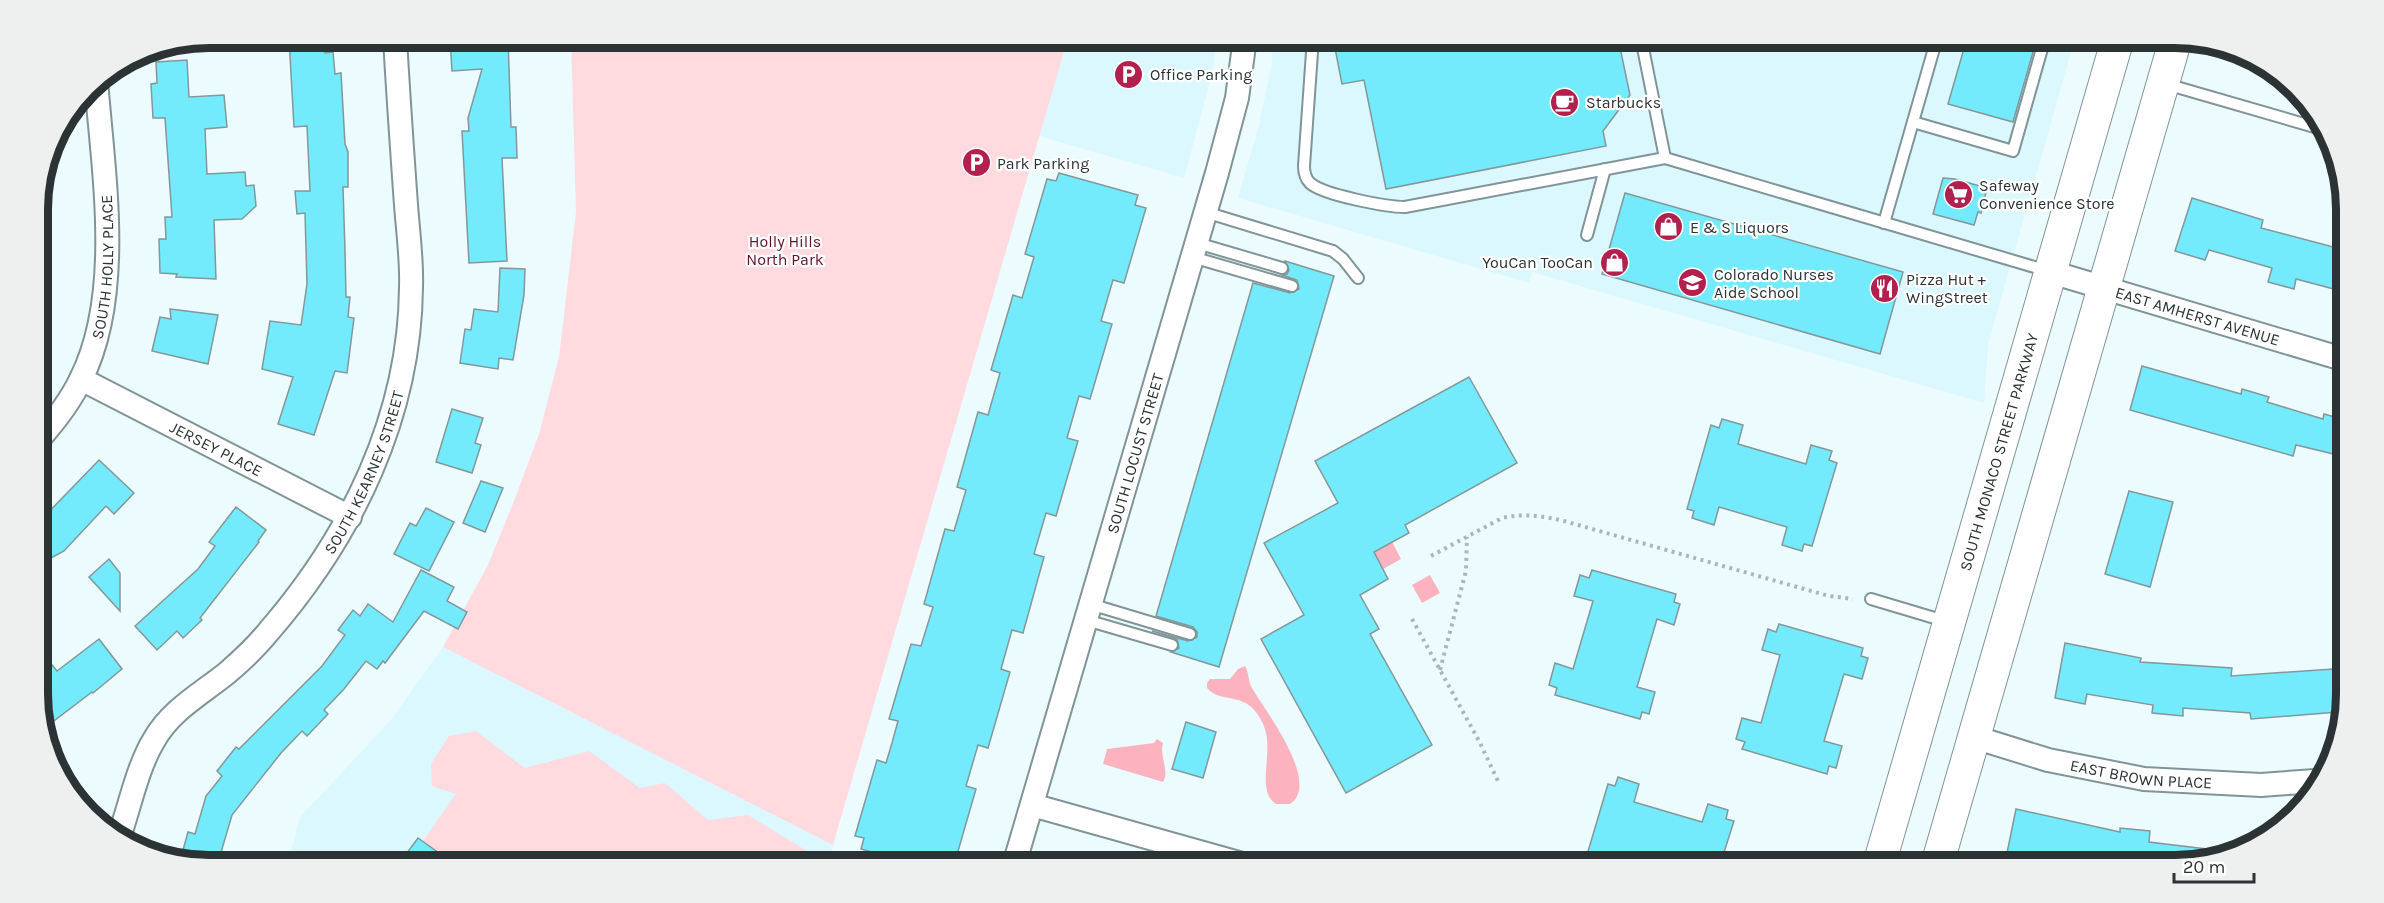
<svg xmlns="http://www.w3.org/2000/svg" width="2384" height="903" font-family="Karla,sans-serif">
<style>
.built{fill:#daf8fd}
.green{fill:#ffdbe0}
.water{fill:#fdb3bf}
.building{fill:#73ebfc;stroke:#84979a;stroke-width:1.5}
.lines{fill:none;stroke-linecap:round;stroke-linejoin:round}
.service-casing{stroke:#819497;stroke-width:14}
.minor-casing{stroke:#819497;stroke-width:26}
.secondary-casing{stroke:#819497;stroke-width:34}
.path{stroke:#aab7b9;stroke-width:4;stroke-dasharray:3 4.5;stroke-linecap:butt}
.service{stroke:#fff;stroke-width:10}
.minor{stroke:#fff;stroke-width:22}
.secondary{stroke:#fff;stroke-width:32}
.labels{text-anchor:middle;stroke-width:4.5;stroke-linejoin:round;paint-order:stroke}
.poi-label{font-size:16px;fill:#2b3334;stroke:#fff;text-anchor:start}
.park-label{font-size:16px;fill:#611229;stroke:#fff}
.street-label{font-size:16px;fill:#2b3334;stroke:#fff}
.rim{fill:none;stroke:#2b3334;stroke-width:8}
</style>
<rect width="100%" height="100%" fill="#ecfcfe"/>
<g class="built">
<polygon points="1068,38 1217,38 1212,74 1184,178 1039,136"/>
<polygon points="1273,38 2075,38 1988,345 1984,403 1532,272 1529,283 1238,198 1259,125 1272,62"/>
<polygon points="443,647 833,845 827,865 288,865 300,817 390,721"/>
</g>
<g class="green">
<polygon points="571,38 1068,38 833,845 443,647 488,565 514,501 539,434 559,357 576,212"/>
<polygon points="476,731 525,768 589,751 640,788 665,783 708,820 748,815 807,851 803,865 456,865 422,842 456,794 432,786 431,764 449,736"/>
</g>
<g class="water">
<polygon points="1390,538 1401,559 1349,588 1347,562"/>
<polygon points="1430,575 1440,593 1422,603 1412,585"/>
<path d="M1245,666C1249,672 1248,681 1252,688C1264,709 1322,783 1290,804H1276C1254,789 1276,751 1263,724C1247,688 1223,706 1207,688V683L1210,679H1230L1238,669Z"/>
<path d="M1157,739L1163,743C1159,755 1170,772 1163,782L1103,764L1107,749L1154,743Z"/>
</g>
<g class="building">
<polygon points="289,38 324,38 325,53 333,52 335,74 341,73 345,144 348,152 348,187 343,187 345,251 346,297 350,297 348,317 354,318 347,373 335,371 314,435 278,424 293,377 262,369 270,321 301,325 307,284 305,213 297,214 295,191 310,191 307,126 294,127"/>
<polygon points="450,38 508,38 511,127 516,127 517,158 502,158 507,261 469,263 462,131 469,131 468,118 482,69 452,71"/>
<polygon points="1333,38 1618,38 1630,95 1603,131 1606,146 1386,189 1364,80 1342,84"/>
<polygon points="1967,38 2037,38 2013,122 1948,104"/>
<polygon points="187,60 189,97 224,95 227,127 205,129 207,174 245,172 246,186 254,185 256,206 242,219 214,220 216,279 176,277 177,274 160,273 159,239 166,239 165,217 172,217 165,118 153,118 151,84 157,83 156,62"/>
<polygon points="1059,173 1138,195 1135,205 1146,208 1124,283 1113,280 1101,321 1112,324 1090,399 1079,396 1067,438 1078,441 1056,516 1046,513 1034,554 1044,557 1023,633 1012,630 1001,669 1010,672 988,748 978,745 966,786 976,789 954,865 918,865 861,849 864,838 855,836 877,760 886,763 892,743 898,721 889,719 911,644 921,646 933,607 924,604 945,529 954,531 966,490 957,487 978,412 988,415 1000,373 991,370 1013,295 1022,298 1034,257 1025,254 1047,179 1056,181"/>
<polygon points="1943,178 1955,179 1987,188 1981,213 1978,212 1974,225 1933,214"/>
<polygon points="1625,193 1903,272 1880,354 1602,274"/>
<polygon points="2192,198 2263,220 2261,228 2345,250 2345,292 2296,279 2294,289 2268,282 2272,268 2209,250 2205,260 2175,251"/>
<polygon points="1285,261 1334,276 1219,667 1171,652 1179,648 1177,639 1152,631 1188,641 1197,637 1197,632 1193,627 1156,616 1253,283 1290,293 1299,289 1297,280 1282,275 1287,274 1289,270"/>
<polygon points="500,268 525,269 524,295 513,360 499,358 498,369 460,363 465,329 471,330 474,309 498,312"/>
<polygon points="170,309 218,315 208,364 152,351 160,317 171,319"/>
<polygon points="2142,366 2241,394 2242,389 2269,397 2267,402 2323,419 2324,414 2346,420 2346,457 2296,445 2293,456 2130,410"/>
<polygon points="1469,377 1517,463 1405,525 1409,533 1374,552 1388,579 1360,595 1379,629 1370,634 1432,745 1346,793 1261,639 1304,615 1264,543 1338,503 1315,461"/>
<polygon points="452,409 483,418 475,443 481,445 472,473 436,462"/>
<polygon points="1722,419 1743,425 1738,444 1806,464 1811,445 1832,451 1829,460 1837,463 1812,546 1804,544 1802,551 1782,545 1787,527 1719,507 1714,525 1692,518 1694,511 1687,509 1711,425 1719,428"/>
<polygon points="99,460 134,493 114,514 106,506 64,551 40,564 40,521"/>
<polygon points="481,481 503,488 485,532 463,523"/>
<polygon points="2129,491 2173,502 2150,587 2105,574"/>
<polygon points="236,507 266,530 258,541 259,542 200,618 202,620 183,638 177,631 157,650 135,626 198,569 215,546 209,542"/>
<polygon points="426,508 454,522 429,571 394,554 410,523 416,526"/>
<polygon points="109,559 120,573 120,611 89,577"/>
<polygon points="421,570 454,587 447,601 467,612 458,629 424,611 385,663 383,661 377,669 366,661 344,689 324,710 328,714 307,736 302,731 281,753 232,815 217,866 180,861 188,832 195,834 206,796 222,776 217,771 236,747 239,749 322,666 345,635 338,630 353,610 360,616 368,604 393,622"/>
<polygon points="1592,570 1676,594 1674,602 1680,604 1674,625 1657,619 1637,687 1655,692 1649,714 1642,712 1640,719 1555,695 1557,688 1549,685 1555,663 1573,669 1593,601 1574,596 1580,575 1589,578"/>
<polygon points="1779,624 1863,648 1861,656 1868,658 1862,679 1844,674 1824,741 1842,746 1836,768 1829,766 1827,774 1742,749 1745,742 1736,739 1742,718 1761,723 1780,655 1762,650 1768,629 1776,632"/>
<polygon points="99,639 122,669 93,693 92,692 42,730 40,650 57,671"/>
<polygon points="2065,643 2141,658 2140,662 2232,668 2231,676 2333,669 2338,712 2251,719 2250,713 2183,708 2183,716 2152,713 2153,705 2087,694 2085,704 2055,698"/>
<polygon points="1186,722 1216,732 1203,778 1172,769"/>
<polygon points="1618,777 1639,784 1634,802 1702,822 1708,804 1728,810 1726,819 1734,821 1720,865 1584,865 1608,784 1615,786"/>
<polygon points="2016,809 2120,832 2120,828 2150,831 2149,842 2224,851 2186,865 2061,865 2007,853"/>
<polygon points="418,838 456,865 398,865"/>
</g>
<g class="lines">
<defs>
<g id="service">
<path d="M1313,38L1304,166C1304,173 1305,178 1310,183C1323,195 1387,207 1405,207L1665,158L2048,271"/>
<polyline points="1641,38 1665,158"/>
<polyline points="2166,84 2318,128"/>
<polyline points="1913,122 2013,151 2045,38"/>
<polyline points="1205,212 1333,251 1343,259 1358,278"/>
<polyline points="1884,223 1937,38"/>
<polyline points="1587,235 1605,169"/>
<polyline points="1197,243 1282,268"/>
<polyline points="1192,257 1292,286"/>
<polyline points="1871,599 1948,622"/>
<polyline points="1090,604 1190,634"/>
<polyline points="1086,620 1172,645"/>
</g>
<g id="minor">
<path id="s1" d="M2051,272L2346,360"/>
<path id="s2" d="M81,379L350,517"/>
<path id="s3" d="M39,439C55,421 71,400 81,379C124,293 103,172 96,80"/>
<path id="s4" d="M1974,737L2048,760L2144,779L2261,785L2315,781"/>
<polyline points="1032,805 1246,865"/>
<path id="s5" d="M120,834C130,805 138,766 154,740C171,710 201,694 227,673C241,661 257,646 269,631C352,535 410,416 411,287C412,260 408,232 406,205C402,149 398,93 395,38"/>
<path id="s6" d="M1014,865L1217,173L1237,98L1245,38"/>
</g>
<g id="secondary">
<path id="s7" d="M1879,865L2118,38"/>
<polyline points="1937,865 2176,38"/>
</g>
</defs>
<use href="#service" class="service-casing"/>
<use href="#minor" class="minor-casing"/>
<use href="#secondary" class="secondary-casing"/>
<g class="path">
<path d="M1431,556L1502,518C1523,513 1543,516 1564,521L1829,596L1853,599"/>
<polyline points="1412,619 1479,741 1498,781"/>
<polyline points="1440,670 1466,571 1467,537"/>
</g>
<use href="#service" class="service"/>
<use href="#minor" class="minor"/>
<use href="#secondary" class="secondary"/>
</g>
<defs>
<symbol id="parking-disc" viewBox="-11 -11 22 22"><circle r="9.5" fill="#b1204f" stroke="#fff"/><path d="M-3.5-5.5H1a3.5 3.5 0 0 1 0 7H-1V5.5H-3.5ZM-1-3.4V-.6H.8a1.4 1.4 0 0 0 0-2.8Z" fill="#fff"/></symbol>
<symbol id="cafe-disc" viewBox="-11 -11 22 22"><circle r="9.5" fill="#b1204f" stroke="#fff"/><path d="M-5.5-4.5H6V0H3Q3 3.5 0 3.5H-2.5Q-5.5 3.5-5.5 0ZM3-3.2v2h1.7v-2ZM-6 4.5H4V6H-6Z" fill="#fff"/></symbol>
<symbol id="supermarket-disc" viewBox="-11 -11 22 22"><circle r="9.5" fill="#b1204f" stroke="#fff"/><path d="M-6-5.5h2.5l.6 2H6L4.5 2H-2.5L-4.4-4H-6ZM-1.5 3.2a1.3 1.3 0 1 0 .1 0ZM3 3.2a1.3 1.3 0 1 0 .1 0Z" fill="#fff"/></symbol>
<symbol id="shop-disc" viewBox="-11 -11 22 22"><circle r="9.5" fill="#b1204f" stroke="#fff"/><path d="M-5-2.5h2.3a2.7 3.5 0 0 1 5.4 0H5L5.5 6h-11ZM-1.5-2.5h3a1.5 2.3 0 0 0-3 0Z" fill="#fff"/></symbol>
<symbol id="school-disc" viewBox="-11 -11 22 22"><circle r="9.5" fill="#b1204f" stroke="#fff"/><path d="M0-5L7-2L0 1L-7-2ZM-4 1L0 2.5L4 1V4Q0 6-4 4Z" fill="#fff"/></symbol>
<symbol id="restaurant-disc" viewBox="-11 -11 22 22"><circle r="9.5" fill="#b1204f" stroke="#fff"/><path d="M-5-6h1v4h1v-4h1v4h1v-4h1v5L-1.5 .5V6h-2V.5L-5-1ZM5-6V6H3V1.5H1.5Q1.5-4 5-6Z" fill="#fff"/></symbol>
</defs>
<g fill-rule="evenodd">
<use href="#parking-disc" x="1112" y="58" width="33" height="33"/>
<use href="#cafe-disc" x="1548" y="86" width="33" height="33"/>
<use href="#parking-disc" x="960" y="146" width="33" height="33"/>
<use href="#supermarket-disc" x="1942" y="178" width="33" height="33"/>
<use href="#shop-disc" x="1652" y="210" width="33" height="33"/>
<use href="#shop-disc" x="1598" y="246" width="33" height="33"/>
<use href="#school-disc" x="1676" y="266" width="33" height="33"/>
<use href="#restaurant-disc" x="1868" y="272" width="33" height="33"/>
</g>
<g class="labels">
<g class="poi-label">
<text x="1150" y="80">Office Parking</text>
<text x="1586" y="108">Starbucks</text>
<text x="997" y="169">Park Parking</text>
<text x="1979" y="191">Safeway<tspan x="1979" dy="18">Convenience Store</tspan></text>
<text x="1690" y="233">E &amp; S Liquors</text>
<text x="1593" y="268" text-anchor="end">YouCan TooCan</text>
<text x="1714" y="280">Colorado Nurses<tspan x="1714" dy="18">Aide School</tspan></text>
<text x="1906" y="285">Pizza Hut +<tspan x="1906" dy="18">WingStreet</tspan></text>
</g>
<g class="park-label">
<text x="785" y="247">Holly Hills<tspan x="785" dy="18">North Park</tspan></text>
</g>
<g class="street-label">
<text dy="6" stroke="none"><textPath href="#s3" startOffset="189">SOUTH HOLLY PLACE</textPath></text>
<text dy="6" stroke="none"><textPath href="#s1" startOffset="153">EAST AMHERST AVENUE</textPath></text>
<text dy="6" stroke="none"><textPath href="#s2" startOffset="152">JERSEY PLACE</textPath></text>
<text dy="6" stroke="none"><textPath href="#s7" startOffset="430">SOUTH MONACO STREET PARKWAY</textPath></text>
<text dy="6" stroke="none"><textPath href="#s6" startOffset="429">SOUTH LOCUST STREET</textPath></text>
<text dy="6" stroke="none"><textPath href="#s5" startOffset="446">SOUTH KEARNEY STREET</textPath></text>
<text dy="6" stroke="none"><textPath href="#s4" startOffset="172">EAST BROWN PLACE</textPath></text>
</g>
</g>
<path d="M0 0H2384V903H0ZM209 48H2175A161 161 0 0 1 2336 209V694A161 161 0 0 1 2175 855H209A161 161 0 0 1 48 694V209A161 161 0 0 1 209 48Z" fill="#eeefef" fill-rule="evenodd"/>
<path class="rim" d="M209 48H2175A161 161 0 0 1 2336 209V694A161 161 0 0 1 2175 855H209A161 161 0 0 1 48 694V209A161 161 0 0 1 209 48Z"/>
<path d="M2174 873v9h80v-9" fill="none" stroke="#2b3334" stroke-width="3"/>
<text x="2183" y="873" font-size="18" fill="#2b3334" stroke="#ffffff" stroke-width="4.5" paint-order="stroke">20 m</text>
</svg>
